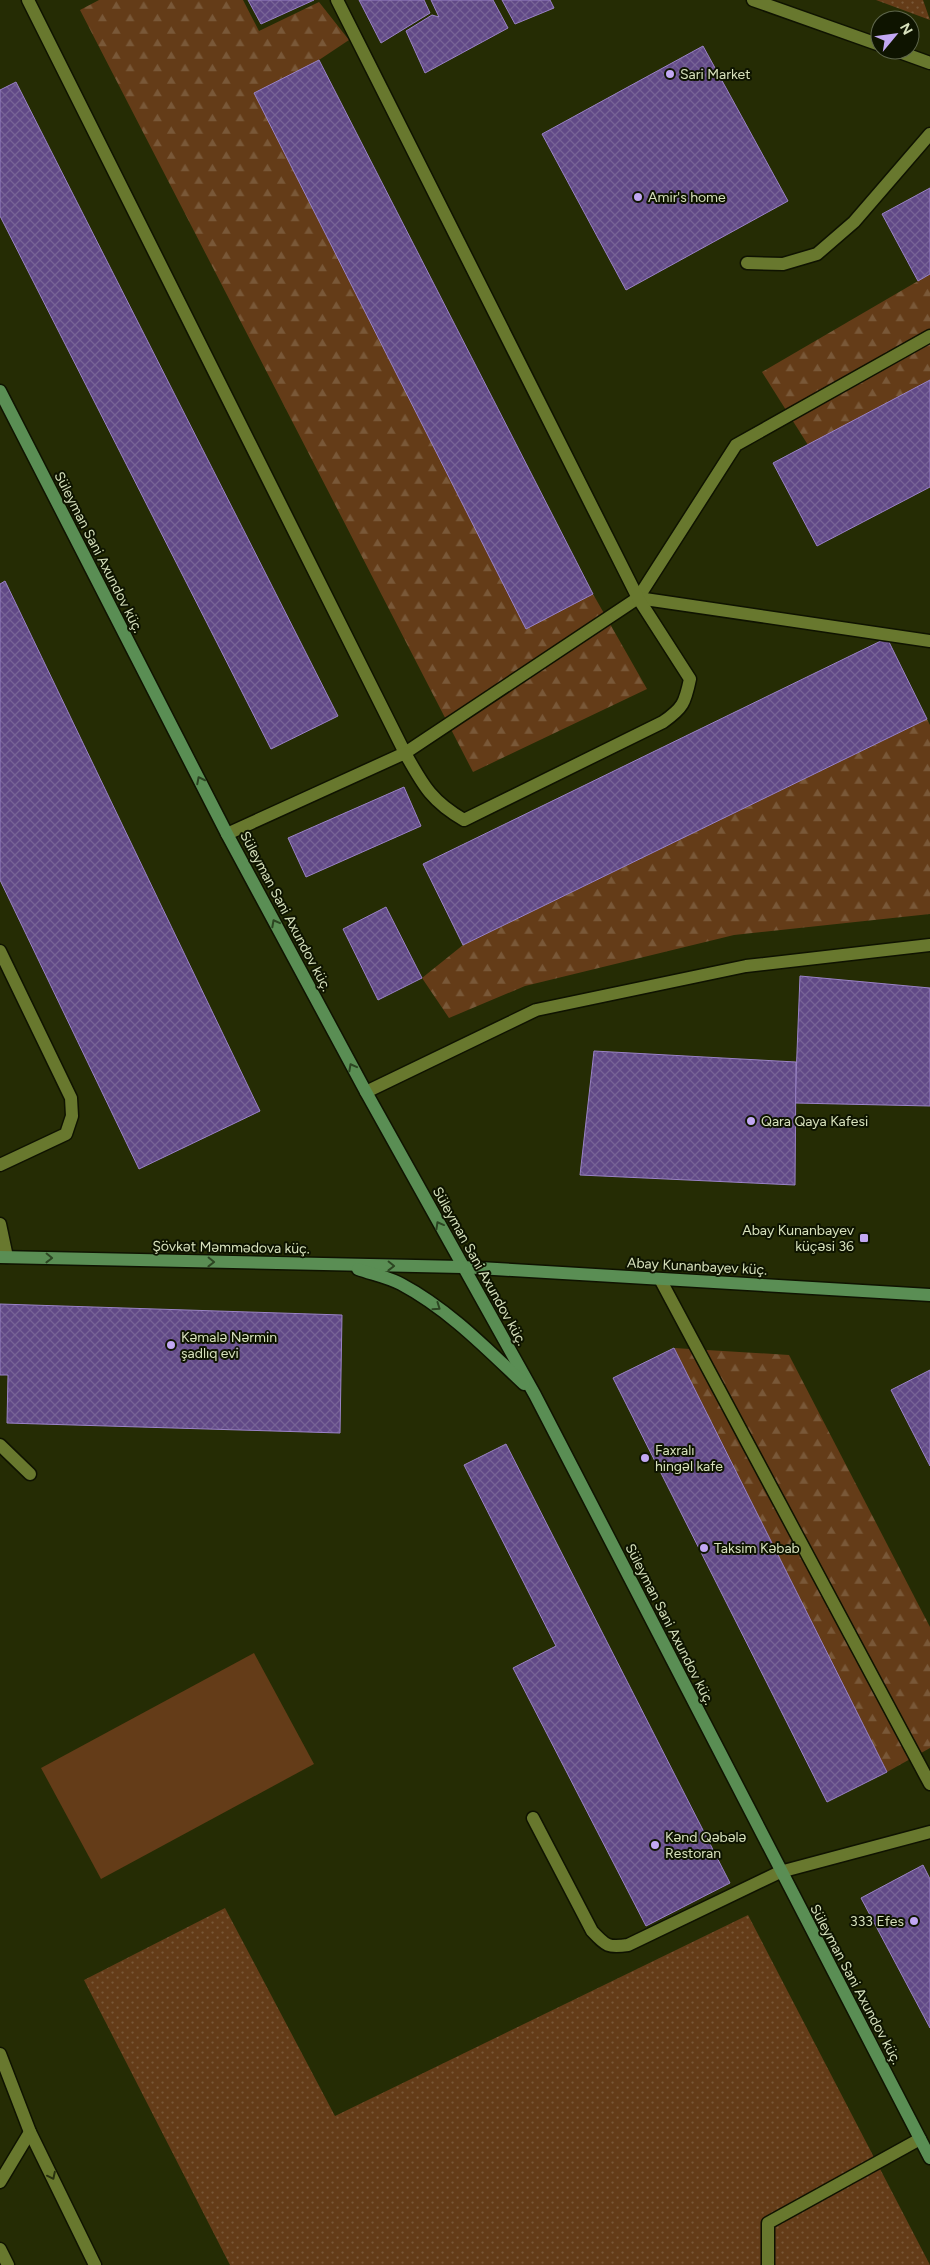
<svg xmlns="http://www.w3.org/2000/svg" width="930" height="2265" font-family="Figtree,sans-serif">
<style>
.green{fill:#643c18}
.forest{fill:url(#forest-firs)}
.park{fill:url(#park-dots)}
.building{fill:url(#building-cross-hatch);stroke:#9a83c6}
.lines{fill:none;stroke-linecap:round;stroke-linejoin:round}
.lane-casing{stroke:#0f1301;stroke-width:15}
.street-casing{stroke:#0f1301;stroke-width:15}
.secondary-casing{stroke:#0f1301;stroke-width:15}
.lane{stroke:#68782e;stroke-width:12}
.street{stroke:#68782e;stroke-width:12}
.secondary{stroke:#5a8e54;stroke-width:12}
.oneway{stroke:#2c4522}
.oneway2{stroke:#29320e}
.poi-dot{fill:#c2a8f3;stroke:#0e1400;stroke-width:2}
.labels{text-anchor:middle;stroke-width:4;stroke-linejoin:round;paint-order:stroke}
.poi-label{font-size:14px;fill:#d7e1bc;stroke:#0e1400;text-anchor:start}
.street-label{font-size:14px;fill:#d7e1bc;stroke:#0e1400}
</style>
<defs>
<pattern id="forest-firs" width="22" height="20" patternUnits="userSpaceOnUse" patternTransform="scale(1.25)"><rect width="22" height="20" fill="#643c18"/><path d="M5 1l3.5 6h-7zM16 11l3.5 6h-7z" fill="#795838"/></pattern>
<pattern id="park-dots" width="8" height="8" patternUnits="userSpaceOnUse" patternTransform="scale(1.25)"><rect width="8" height="8" fill="#643c18"/><path d="M2 2h.1M6 6h.1" fill="none" stroke="#795838" stroke-width="1.8" stroke-linecap="round"/></pattern>
<pattern id="building-cross-hatch" width="8" height="8" patternUnits="userSpaceOnUse" patternTransform="scale(1.25)"><rect width="8" height="8" fill="#614987"/><path d="M0 0l8 8M0 8l8-8" fill="none" stroke="#776396"/></pattern>
</defs>
<rect width="100%" height="100%" fill="#252c04"/>
<polygon class="green" points="254,1653 314,1764 101,1879 41,1768"/>
<g class="forest">
<polygon points="99,0 243,0 259,31 319,2 349,40 319,60 255,94 526,628 593,594 647,689 473,772 80,10"/>
<polygon points="930,274 930,380 808,445 762,372"/>
<polygon points="927,719 930,725 930,914 734,935 525,986 449,1018 422,978 463,945"/>
<polygon points="674,1348 789,1355 930,1627 930,1748 887,1772"/>
</g>
<g class="park">
<polygon points="876,0 923,0 930,20"/>
<polygon points="225,1908 335,2116 748,1915 930,2265 230,2265 84,1980"/>
</g>
<g class="building">
<polygon points="248,0 314,0 261,24"/>
<polygon points="359,0 424,0 430,13 381,43"/>
<polygon points="431,0 493,0 508,28 425,73 406,31 432,15 439,17"/>
<polygon points="502,0 550,0 554,8 515,24"/>
<polygon points="703,46 788,201 626,290 542,134"/>
<polygon points="319,60 593,594 526,629 254,93"/>
<polygon points="16,82 338,716 271,749 0,216 0,90"/>
<polygon points="930,188 930,274 918,281 882,214"/>
<polygon points="930,380 930,487 817,546 773,463"/>
<polygon points="5,581 260,1111 139,1169 0,880 0,584"/>
<polygon points="887,638 927,719 463,945 423,864"/>
<polygon points="404,787 421,826 306,877 288,838"/>
<polygon points="386,907 422,978 378,1000 343,929"/>
<polygon points="800,976 930,988 930,1106 795,1103"/>
<polygon points="594,1051 796,1062 795,1185 580,1175"/>
<polygon points="0,1304 342,1315 340,1433 7,1423 8,1375 0,1375"/>
<polygon points="674,1348 887,1772 827,1802 613,1378"/>
<polygon points="930,1370 930,1466 891,1390"/>
<polygon points="506,1444 730,1883 646,1926 513,1668 556,1646 464,1465"/>
<polygon points="923,1865 930,1879 930,2028 861,1898"/>
</g>
<g class="lines">
<defs>
<g id="lane">
<polyline points="28,0 405,753 638,598 736,445 930,336"/>
<polyline points="753,0 880,45"/>
<polyline points="894,50 930,63"/>
<polyline points="747,263 783,264 817,254 854,222 930,134"/>
<polyline points="638,598 930,641"/>
<path d="M227,834L405,753C423,785 431,801 464,820L663,722C683,708 685,703 690,679L638,598L337,0"/>
<polyline points="0,951 71,1098 72,1116 66,1134 0,1165"/>
<polyline points="366,1092 536,1010 746,966 930,945"/>
<polyline points="0,1224 7,1257"/>
<polyline points="660,1279 930,1784"/>
<polyline points="0,1445 30,1474"/>
<path d="M533,1818L592,1931C606,1946 608,1948 628,1945L780,1872L930,1832"/>
<polyline points="0,2182 30,2132"/>
<polyline points="0,2249 8,2265"/>
<polyline points="768,2265 768,2223 920,2139"/>
</g>
<polyline id="street" points="0,2054 30,2132 95,2265"/>
<g id="secondary">
<polyline points="0,391 227,834 366,1092 535,1395 930,2158"/>
<polyline points="0,1257 462,1267 930,1295"/>
<path d="M358,1269C372,1274 388,1277 401,1284C448,1309 486,1348 524,1384"/>
</g>
</defs>
<use href="#lane" class="lane-casing"/>
<use href="#street" class="street-casing"/>
<use href="#secondary" class="secondary-casing"/>
<use href="#lane" class="lane"/>
<use href="#street" class="street"/>
<use href="#secondary" class="secondary"/>
</g>
<defs><path id="oneway-chevron" d="M-2-3.5L2.5 0L-2 3.5" fill="none" stroke-width="1.6" stroke-linecap="round" stroke-linejoin="round" transform="scale(1.25)"/></defs>
<g class="oneway">
<use href="#oneway-chevron" transform="translate(200 780) rotate(-117)"/>
<use href="#oneway-chevron" transform="translate(275 923) rotate(-118)"/>
<use href="#oneway-chevron" transform="translate(352 1067) rotate(-118)"/>
<use href="#oneway-chevron" transform="translate(439 1225) rotate(-119)"/>
<use href="#oneway-chevron" transform="translate(49 1258) rotate(1)"/>
<use href="#oneway-chevron" transform="translate(211 1262) rotate(1)"/>
<use href="#oneway-chevron" transform="translate(391 1266) rotate(1)"/>
<use href="#oneway-chevron" transform="translate(437 1307) rotate(35)"/>
</g>
<use class="oneway2" href="#oneway-chevron" transform="translate(52 2176) rotate(64)"/>
<g class="poi-dot">
<circle cx="670" cy="74" r="5"/>
<circle cx="638" cy="197" r="5"/>
<circle cx="751" cy="1121" r="5"/>
<rect x="859" y="1233" width="10" height="10" rx="2.5"/>
<circle cx="171" cy="1345" r="5"/>
<circle cx="645" cy="1458" r="5"/>
<circle cx="704" cy="1548" r="5"/>
<circle cx="655" cy="1845" r="5"/>
<circle cx="914" cy="1921" r="5"/>
</g>
<g class="labels">
<g class="poi-label">
<text x="680" y="79">Sari Market</text>
<text x="648" y="202">Amir's home</text>
<text x="761" y="1126">Qara Qaya Kafesi</text>
<text x="854" y="1235" text-anchor="end">Abay Kunanbayev<tspan x="854" dy="16">küçəsi 36</tspan></text>
<text x="181" y="1342">Kəmalə Nərmin<tspan x="181" dy="16">şadlıq evi</tspan></text>
<text x="655" y="1455">Faxralı<tspan x="655" dy="16">hingəl kafe</tspan></text>
<text x="714" y="1553">Taksim Kəbab</text>
<text x="665" y="1842">Kәnd Qәbәlә<tspan x="665" dy="16">Restoran</tspan></text>
<text x="904" y="1926" text-anchor="end">333 Efes</text>
</g>
<g class="street-label">
<text transform="translate(99 552) rotate(63)" y="5">Süleyman Sani Axundov küç.</text>
<text transform="translate(286 911) rotate(62)" y="5">Süleyman Sani Axundov küç.</text>
<text transform="translate(231 1247) rotate(1)" y="5">Şövkət Məmmədova küç.</text>
<text transform="translate(480 1266) rotate(61)" y="5">Süleyman Sani Axundov küç.</text>
<text transform="translate(697 1266) rotate(3)" y="5">Abay Kunanbayev küç.</text>
<text transform="translate(670 1624) rotate(63)" y="5">Süleyman Sani Axundov küç.</text>
<text transform="translate(856 1984) rotate(62)" y="5">Süleyman Sani Axundov küç.</text>
</g>
</g>
<g transform="translate(895 35) rotate(61)"><circle r="24" fill="#0e1400" stroke="#5e664b"/>
<path d="M0-4L9 19L0 12L-9 19Z" fill="#c2a8f3"/>
<text y="-8" font-size="14" font-weight="bold" text-anchor="middle" fill="#d7e1bc">N</text>
</g>
</svg>
